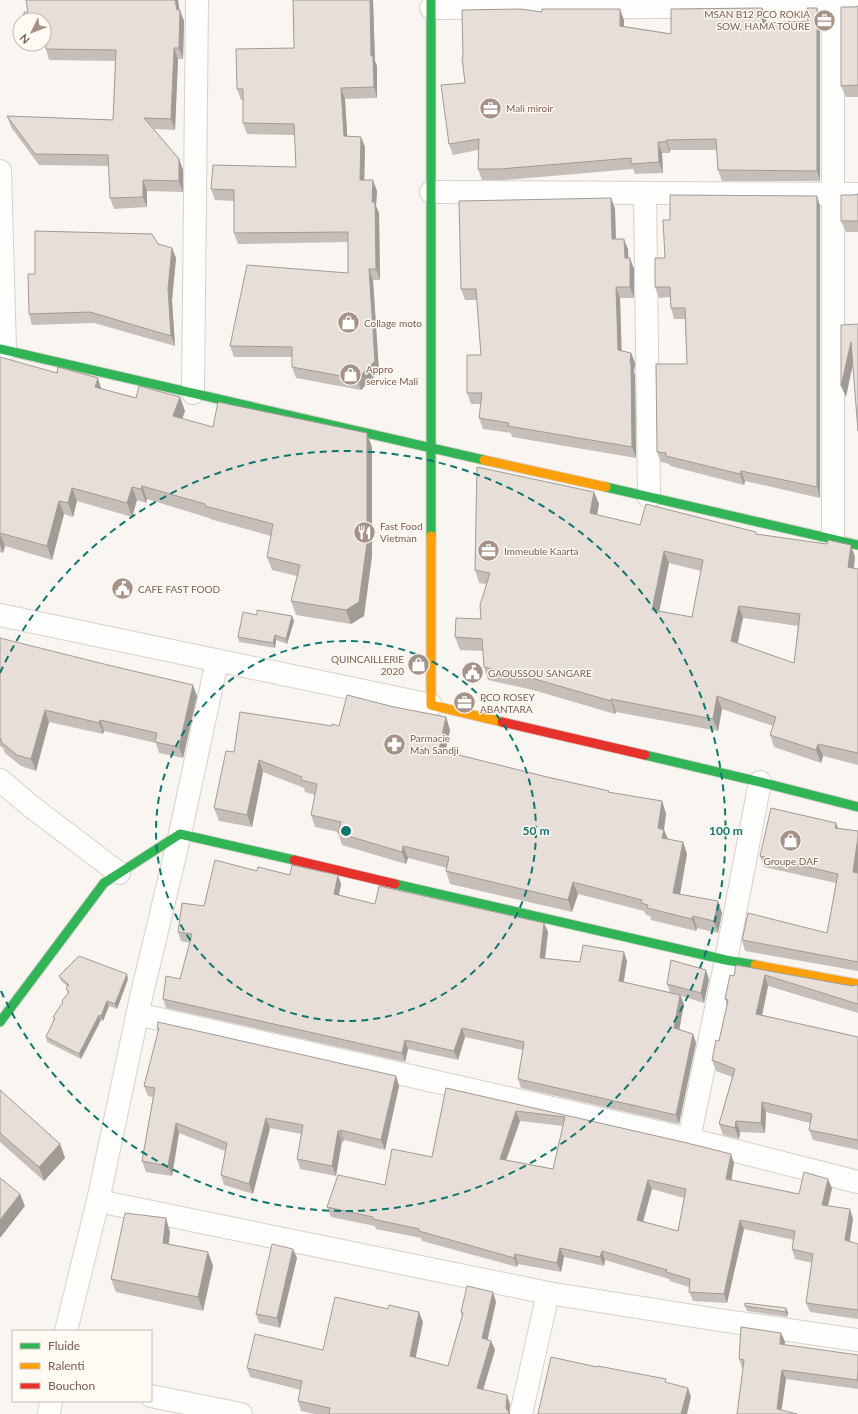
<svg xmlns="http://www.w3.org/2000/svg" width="858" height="1414" font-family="Lato,sans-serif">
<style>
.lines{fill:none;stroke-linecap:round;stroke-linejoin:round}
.street-casing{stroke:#d7d1cb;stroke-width:24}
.fast-casing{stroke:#d9d2cb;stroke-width:11}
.slow-casing{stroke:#d9d2cb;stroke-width:11}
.jam-casing{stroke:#d9d2cb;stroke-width:11}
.street{stroke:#fefefd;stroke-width:22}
.fast{stroke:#30b455;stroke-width:9}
.slow{stroke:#ff9f0a;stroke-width:9}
.jam{stroke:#e5322d;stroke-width:9}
.wall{fill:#c6bfb9;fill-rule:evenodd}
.shaded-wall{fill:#a19b96}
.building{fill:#e6ded7;stroke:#a19b96;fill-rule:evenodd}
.ring{fill:none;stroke:#0f766e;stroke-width:2;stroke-dasharray:7 5}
.labels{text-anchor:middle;stroke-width:3;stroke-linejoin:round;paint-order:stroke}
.poi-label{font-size:10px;fill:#7a5c4d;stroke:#fffaf3;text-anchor:start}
.centre{fill:#0f766e;stroke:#fffaf3;stroke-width:2}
.ring-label{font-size:12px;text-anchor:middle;font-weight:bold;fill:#0f766e;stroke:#fffaf3;stroke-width:3;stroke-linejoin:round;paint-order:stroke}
</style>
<rect width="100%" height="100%" fill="#f9f5f0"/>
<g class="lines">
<defs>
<g id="street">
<polyline points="431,8 858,6"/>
<polyline points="0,171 5,350"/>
<polyline points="431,192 858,194"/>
<polyline points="645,193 649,497"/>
<polyline points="193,393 197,0"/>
<polyline points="833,539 833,0"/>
<polyline points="0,615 431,705"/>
<polyline points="0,780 33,808 119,873"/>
<polyline points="137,1014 689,1139 858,1182"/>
<polyline points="689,1139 726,960 760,782"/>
<polyline points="98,1201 548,1293 719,1320 858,1340"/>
<polyline points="66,1331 98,1201 140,1002 180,834 217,661"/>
<polyline points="151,1396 241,1414"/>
<polyline points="49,1414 51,1401"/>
<polyline points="521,1414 548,1293"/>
</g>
<g id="fast">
<polyline points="431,0 431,536"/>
<polyline points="0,349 484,460"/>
<polyline points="606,487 858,545"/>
<polyline points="645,755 760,782 858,807"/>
<polyline points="395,884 726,960 755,965"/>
<polyline points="0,1022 104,883 180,834 294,860"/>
</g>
<g id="slow">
<polyline points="484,460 606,487"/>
<polyline points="431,536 431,705 502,722"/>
<polyline points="755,965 858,984"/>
</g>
<g id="jam">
<polyline points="502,722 645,755"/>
<polyline points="294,860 395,884"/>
</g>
</defs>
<use href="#street" class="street-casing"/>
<use href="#fast" class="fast-casing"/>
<use href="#slow" class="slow-casing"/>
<use href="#jam" class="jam-casing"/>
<use href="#street" class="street"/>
<use href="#fast" class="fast"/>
<use href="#slow" class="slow"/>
<use href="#jam" class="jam"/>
</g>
<g class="wall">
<polygon points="178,0 179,10 184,21 183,59 178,59 175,130 154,129 179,159 183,170 183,192 147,191 147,207 114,209 110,198 109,166 39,165 11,127 7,116 113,120 115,61 49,60 46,49 46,46 29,46 28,44 44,44 44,20 28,12"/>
<polygon points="293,0 373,0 375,61 377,66 377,98 345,99 347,136 361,137 365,147 364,180 377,191 376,206 379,213 380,280 373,280 379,372 361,390 296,378 292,367 292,357 234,357 230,346 348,273 348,242 238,244 234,233 234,201 215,200 211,189 296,167 295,135 247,134 243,123 243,100 241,100 237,89 294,48"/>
<polygon points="858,6 858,97 846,97 841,86 854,7"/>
<polygon points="762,8 766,19 767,23 808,21 817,8 820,19 820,181 722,181 718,170 717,150 670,150 670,153 662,153 663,173 635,174 633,169 504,180 482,180 478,169 478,150 453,155 449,144 465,83 624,20 624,26 671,34"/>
<polygon points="858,194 858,232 846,232 841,221 854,195"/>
<polygon points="817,196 820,206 820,498 745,481 744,485 670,466 669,464 661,462 657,452 687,364 685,319 674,319 671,308 670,297 659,298 655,287 665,258 670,220"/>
<polygon points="611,198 615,209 616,239 628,249 628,258 634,269 634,298 620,298 621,351 631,353 635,363 634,372 635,375 636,458 512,437 511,433 483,429 479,418 481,404 471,404 467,393 481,355 477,300 465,300 461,289"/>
<polygon points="158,244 172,248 176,258 172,300 175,346 94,323 32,325 29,314"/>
<polygon points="0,357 102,389 185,411 182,419 213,427 372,447 372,556 364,616 351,624 296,615 291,601 297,576 272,570 267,557 271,536 210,519 209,518 147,499 146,503 137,500 132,517 77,501 73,517 64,514 52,560 5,546 3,553 0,552"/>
<path d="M594,492L599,504L597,515L640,525L756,534L855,557L854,568L858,569V765L823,756L821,763L774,747L770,735L773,726L722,709L718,731L616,712L615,714L533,690L488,680L484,667L483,651L460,650L455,637L481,619L486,584L479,583L475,570ZM669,563L701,571L692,617L659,611ZM743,618L798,626L794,663L738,643Z"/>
<polygon points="294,621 287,644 276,640 275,648 239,642 238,637"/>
<polygon points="0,638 197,696 183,758 159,753 156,743 104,731 103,734 49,722 36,771 21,766 5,753 3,748 0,746"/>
<polygon points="394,707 446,717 450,730 445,752 547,777 609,791 609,793 662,801 666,814 664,830 668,839 683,842 687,854 680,894 722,913 718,933 697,928 696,931 651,920 650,916 646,915 644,911 578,894 572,912 450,884 446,871 447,868 408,858 406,864 342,845 338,832 315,827 311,815 315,795 305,792 304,788 263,772 252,827 219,821 214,808 234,752 332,726 339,726"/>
<polygon points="838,828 858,831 858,971 745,951 742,940 827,933 836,883 764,867 760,856"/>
<polygon points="257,871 290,875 341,884 339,895 375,904 548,932 545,958 580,962 627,961 624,982 670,992 667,984 709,979 704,1003 681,996 684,1004 679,1029 693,1034 696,1043 679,1124 521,1088 518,1079 523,1050 465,1037 458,1060 408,1049 405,1062 166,1008 163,999 180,979 190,943 181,941 178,932 204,906"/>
<polygon points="736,965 852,986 858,985 858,1013 768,986 762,1015 858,1037 858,1150 813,1140 809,1130 810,1123 766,1112 765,1133 740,1132 739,1139 723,1135 719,1124 732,1077 716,1071 712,1060 719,1041 727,1006 725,999 734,976"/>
<polygon points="59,976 128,979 117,1009 109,1006 103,1021 101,1020 81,1059 47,1042 46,1037 54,1019 53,1017 63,1003 62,1001 68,994 66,988 67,986 61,981"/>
<polygon points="157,1028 396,1076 399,1086 385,1150 344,1140 344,1142 342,1141 336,1176 300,1169 297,1159 301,1134 270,1128 253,1194 224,1185 221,1175 225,1151 179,1133 172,1176 146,1172 142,1161 153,1097 148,1096 144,1086 158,1032"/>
<path d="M446,1088L683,1142L734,1163L731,1180L799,1194L832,1188L828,1206L853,1219L850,1241L858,1244V1319L810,1312L806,1303L812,1263L795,1259L792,1249L794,1240L744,1229L727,1303L693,1301L689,1292V1287L670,1281L669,1279L605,1260L604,1266L564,1257L561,1272L518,1264L517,1267L422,1241L421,1238L376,1229L375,1226L331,1217L327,1207L385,1185L432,1157ZM520,1121L563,1126L553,1169L506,1160ZM652,1189L684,1198L678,1231L643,1221Z"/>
<polygon points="0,1090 60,1144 65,1158 44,1181 0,1142"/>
<polygon points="170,1232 169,1244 208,1252 213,1266 203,1311 116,1292 111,1279"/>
<polygon points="297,1258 280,1328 259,1323 256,1314"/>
<polygon points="496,1302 487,1339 491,1341 495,1350 483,1389 510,1404 509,1414 510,1414 315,1414 301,1411 298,1401 301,1390 250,1377 247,1368 323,1350 423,1322 415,1358 448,1366 462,1317 461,1312"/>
<polygon points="745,1303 786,1308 788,1313 787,1317 747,1311 745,1306"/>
<polygon points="781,1333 785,1342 784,1345 858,1355 858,1389 786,1379 781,1410 737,1414 743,1368 742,1368 739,1359"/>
</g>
<g class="shaded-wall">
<polygon points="175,0 178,0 180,14 180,10 184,21 183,59 179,48"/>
<polygon points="370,0 373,0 375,61 377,66 377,98 374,87 371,56"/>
<polygon points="762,8 766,19 767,34 763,23"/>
<polygon points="817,8 820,19 820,181 817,171"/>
<polygon points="620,9 624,20 624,37 620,26"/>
<polygon points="174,48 178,59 175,130 171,119"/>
<polygon points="341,88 345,99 348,147 344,136"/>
<polygon points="361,137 365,147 364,190 360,180"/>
<polygon points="666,140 670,150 670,153 666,142"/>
<polygon points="658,142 662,153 663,173 659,162"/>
<polygon points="179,159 183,170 183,192 179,181"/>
<polygon points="143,180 147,191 147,207 143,197"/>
<polygon points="373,180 377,191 376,206 379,213 380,280 376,269 372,202"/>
<polygon points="817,196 820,206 820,498 817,487"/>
<polygon points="611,198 615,209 616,250 612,239"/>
<polygon points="624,239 628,249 629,269 625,258"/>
<polygon points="172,248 176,258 172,300 175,346 171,336 168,289"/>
<polygon points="630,258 634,269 634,298 630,287"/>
<polygon points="369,269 373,280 379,372 361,390 357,379"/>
<polygon points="616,287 620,298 622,361 618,350"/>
<polygon points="851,342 855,354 846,397 841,386"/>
<polygon points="631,353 635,363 634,372 635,375 636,458 632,447 630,364"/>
<polygon points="98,378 102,391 95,387"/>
<polygon points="180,397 185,411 178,430 173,416"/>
<polygon points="367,433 372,447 372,556 364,616 351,624 346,610"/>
<polygon points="741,471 745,481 744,485 740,474"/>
<polygon points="142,486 147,499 146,503 141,489"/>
<polygon points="132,487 137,500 132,517 127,503"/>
<polygon points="72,488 77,501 73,517 68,503"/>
<polygon points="594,492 599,504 595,526 590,513"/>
<polygon points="59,501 64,514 52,560 47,546"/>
<polygon points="0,534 5,546 3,553 0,544"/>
<polygon points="851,545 855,557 852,579 848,567"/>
<polygon points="664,551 669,563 657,622 652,610"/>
<polygon points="739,606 743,618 735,653 731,641"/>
<polygon points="292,616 294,621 287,644 286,639"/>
<polygon points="275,635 276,640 275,648 273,643"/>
<polygon points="193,685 197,696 183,758 179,747"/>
<polygon points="717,696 722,709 718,731 713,719"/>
<polygon points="611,699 616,712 615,714 611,701"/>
<polygon points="45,710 49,722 36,771 31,759"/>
<polygon points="446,717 450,730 443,762 439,750"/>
<polygon points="100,720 104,731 103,734 99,723"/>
<polygon points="818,744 823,756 821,763 816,750"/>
<polygon points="259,760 263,772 252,827 247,815"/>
<polygon points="662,801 666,814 663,836 664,830 669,842 667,850 658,828"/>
<polygon points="836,823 840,833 835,828"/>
<polygon points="858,837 858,877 853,872"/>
<polygon points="683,842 687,854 678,905 673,893"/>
<polygon points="403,846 408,858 406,864 402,852"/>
<polygon points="338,875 341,884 337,903 334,894"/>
<polygon points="573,882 578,894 572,912 568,900"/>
<polygon points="718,901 722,913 718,933 714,921"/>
<polygon points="693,916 697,928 696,931 692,919"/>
<polygon points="544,923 548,932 544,967 540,958"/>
<polygon points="624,952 627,961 622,990 619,981"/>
<polygon points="706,970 709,979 704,1003 701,993"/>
<polygon points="127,974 128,979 117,1009 115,1004"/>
<polygon points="765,975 768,986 760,1025 756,1014"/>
<polygon points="680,995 684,1004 678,1037 674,1028"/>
<polygon points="107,1001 109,1006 103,1021 101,1016"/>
<polygon points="99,1015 101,1020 81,1059 79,1054"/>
<polygon points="462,1028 465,1037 458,1060 454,1051"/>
<polygon points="693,1034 696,1043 679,1124 676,1115"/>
<polygon points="405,1040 408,1049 405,1062 402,1053"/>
<polygon points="396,1076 399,1086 385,1150 381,1140"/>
<polygon points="762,1102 766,1112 765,1133 761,1123"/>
<polygon points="516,1111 520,1121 503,1169 500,1159"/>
<polygon points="266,1118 270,1128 253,1194 249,1184"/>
<polygon points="736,1121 740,1132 739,1139 735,1128"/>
<polygon points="176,1123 179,1133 172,1176 168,1166"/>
<polygon points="340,1130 344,1140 344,1142 340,1132"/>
<polygon points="338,1131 342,1141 336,1176 332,1166"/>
<polygon points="60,1144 65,1158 44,1181 39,1167"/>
<polygon points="731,1154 734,1163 730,1189 726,1179"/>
<polygon points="828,1179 832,1188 826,1214 822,1205"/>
<polygon points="648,1180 652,1189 641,1229 637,1220"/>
<polygon points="20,1194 25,1206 0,1238 0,1220"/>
<polygon points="850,1209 853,1219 848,1249 845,1240"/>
<polygon points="166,1218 170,1232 167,1256 163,1243"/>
<polygon points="740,1220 744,1229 727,1303 724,1294"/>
<polygon points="560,1248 564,1257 561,1272 557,1263"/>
<polygon points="293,1249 297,1258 280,1328 277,1318"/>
<polygon points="602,1251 605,1260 604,1266 600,1257"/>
<polygon points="208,1252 213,1266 203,1311 198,1297"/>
<polygon points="515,1254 518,1264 517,1267 514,1258"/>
<polygon points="493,1292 496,1302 486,1347 482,1338"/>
<polygon points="786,1308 788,1313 787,1317 786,1312"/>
<polygon points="419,1312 423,1322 414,1366 410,1356"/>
<polygon points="781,1333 785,1342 783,1354 780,1344"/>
<polygon points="491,1341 495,1350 481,1397 477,1388"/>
<polygon points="782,1370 786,1379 781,1414 777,1409"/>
<polygon points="858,1370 858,1383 857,1380"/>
<polygon points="688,1388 691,1397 687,1414 681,1414"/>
<polygon points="507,1395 510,1404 509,1414 506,1408"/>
</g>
<g class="building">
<polygon points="26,0 175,0 177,10 180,10 179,48 174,48 171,119 144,118 179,159 179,181 143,180 143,197 110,198 108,155 35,154 7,116 113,120 116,50 46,49 46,36 44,36 44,20 24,20 24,12 28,12"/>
<polygon points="293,0 370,0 371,56 373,56 374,87 341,88 344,136 361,137 360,180 373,180 372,202 375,202 376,269 369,269 375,361 357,379 292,367 292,347 230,346 247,265 348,273 348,232 234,233 234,190 211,189 213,165 296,167 294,124 243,123 243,89 237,89 236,49 294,48"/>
<polygon points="858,6 858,85 841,86 841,7 854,7"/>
<polygon points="762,8 763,23 808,21 807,8 817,8 817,171 718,170 716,139 666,140 666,142 658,142 659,162 631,164 631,158 500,169 478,169 479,139 449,144 441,85 465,83 462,57 463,57 462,10 520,9 542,12 542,9 620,9 620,26 671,34 671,9"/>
<polygon points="858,194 858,221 841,221 841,195 854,195"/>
<polygon points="670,195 817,196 817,487 741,471 740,474 666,456 666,453 657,452 656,364 687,364 685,308 671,308 670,287 655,287 655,258 665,258 663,220 670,220"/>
<polygon points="611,198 612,239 624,239 625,258 630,258 630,287 616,287 618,350 631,353 630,364 631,364 632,447 508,426 509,423 479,418 482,393 467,393 467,355 481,355 476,289 461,289 459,201"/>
<polygon points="35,231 152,234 158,244 172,248 168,289 171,336 90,312 29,314 28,274 35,274"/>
<polygon points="858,324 858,431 851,342 841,386 841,325"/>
<polygon points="0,357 57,373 58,367 98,378 95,387 136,398 139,386 180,397 173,416 213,427 218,402 367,433 367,543 359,602 346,610 291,601 300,565 267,557 273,524 205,506 205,504 142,486 141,489 132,487 127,503 72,488 68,503 59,501 47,546 0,533"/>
<path d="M477,467L594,492L590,513L640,525L646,504L756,532V534L827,544L828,540L851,545L848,567L858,569V753L818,744L816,750L770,735L776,717L717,696L713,719L611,699V701L528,677L484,667L482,639L455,637L456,618L481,619L480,605L490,573L475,570ZM664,551L703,560L692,617L652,610ZM739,606L800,614L794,663L731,641Z"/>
<polygon points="257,610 292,616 286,639 275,635 273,643 238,637 243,612 257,615"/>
<polygon points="0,638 112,666 193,685 179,747 155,742 157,733 100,720 99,723 45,710 31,759 17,755 0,741 2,740 0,738"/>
<polygon points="347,695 394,707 446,717 439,750 547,777 609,791 608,792 662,801 658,828 664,830 662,838 683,842 673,893 718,901 714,921 693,916 692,919 647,908 648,905 641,903 642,900 573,882 568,900 446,871 449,857 403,846 402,852 338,833 341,822 311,815 317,784 301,780 302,777 259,760 247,815 214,808 226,751 234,752 240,712 332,726 332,724 339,726"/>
<polygon points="771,808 836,823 835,828 858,831 858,837 853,872 858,873 858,962 742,940 748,913 827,933 838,874 760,856"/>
<polygon points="215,860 257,871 258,867 290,875 292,865 338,875 334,894 375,904 379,886 544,923 540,958 580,962 583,945 624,952 619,981 680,995 674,1028 693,1034 676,1115 518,1079 524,1042 462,1028 454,1051 405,1040 402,1053 163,999 166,976 180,979 192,934 178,932 182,903 204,906"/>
<polygon points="79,956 127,974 115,1004 107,1001 101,1016 99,1015 79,1054 46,1037 55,1018 53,1017 63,1002 62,1001 69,992 66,988 69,985 59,976"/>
<polygon points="671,960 706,970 701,993 667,984"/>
<polygon points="736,965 852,986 858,985 858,1004 765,975 756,1014 858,1037 858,1140 809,1130 812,1114 762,1102 761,1123 736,1121 735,1128 719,1124 735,1069 712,1060 716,1040 719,1041 728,1000 725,999 730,975 734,976"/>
<polygon points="158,1022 396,1076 381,1140 340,1130 340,1132 338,1131 332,1166 297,1159 303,1125 266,1118 249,1184 221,1175 227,1143 176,1123 168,1166 142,1161 155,1088 144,1086 159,1028 157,1028"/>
<path d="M446,1088L683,1142L731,1154L726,1179L799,1194L804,1172L828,1179L822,1205L850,1209L845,1240L858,1244V1310L806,1303L813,1254L792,1249L795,1231L740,1220L724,1294L689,1292L690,1279L666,1272L667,1270L602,1251L600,1257L560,1248L557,1263L515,1254L514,1258L419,1231V1229L373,1219V1217L327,1207L338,1175L385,1185L392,1149L432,1157ZM516,1111L565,1117L553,1169L500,1159ZM648,1180L686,1189L678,1231L637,1220Z"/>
<polygon points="0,1090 60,1144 39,1167 0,1133"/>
<polygon points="0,1178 20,1194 0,1220"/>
<polygon points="125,1213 166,1218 163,1243 208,1252 198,1297 111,1279"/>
<polygon points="272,1244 293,1249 277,1318 256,1314"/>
<polygon points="467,1286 493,1292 482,1338 491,1341 477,1388 507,1395 506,1408 509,1413 510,1414 329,1414 330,1408 298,1401 302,1381 247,1368 255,1334 323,1350 335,1297 388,1309 389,1305 419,1312 410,1356 448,1366 463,1313 461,1312"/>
<polygon points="745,1303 786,1308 786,1312 745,1306"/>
<polygon points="741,1327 781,1333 780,1344 858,1355 858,1370 857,1380 782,1370 777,1409 797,1414 737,1414 744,1360 739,1359"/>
<polygon points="551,1357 597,1367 598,1366 666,1379 665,1382 688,1388 681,1414 538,1414"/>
</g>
<g class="ring">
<circle cx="346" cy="831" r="190"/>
<path d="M0 673A380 380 0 1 1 0 989"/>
</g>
<defs>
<symbol id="office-disc" viewBox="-11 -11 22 22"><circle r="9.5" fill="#a69286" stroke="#fffaf3"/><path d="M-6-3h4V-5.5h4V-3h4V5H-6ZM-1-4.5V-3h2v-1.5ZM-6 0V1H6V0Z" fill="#fff"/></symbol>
<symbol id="shop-disc" viewBox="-11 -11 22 22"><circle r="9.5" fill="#a69286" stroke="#fffaf3"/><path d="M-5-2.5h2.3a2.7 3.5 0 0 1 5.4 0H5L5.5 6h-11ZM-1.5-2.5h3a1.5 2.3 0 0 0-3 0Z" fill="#fff"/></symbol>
<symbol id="restaurant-disc" viewBox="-11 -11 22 22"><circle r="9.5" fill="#a69286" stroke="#fffaf3"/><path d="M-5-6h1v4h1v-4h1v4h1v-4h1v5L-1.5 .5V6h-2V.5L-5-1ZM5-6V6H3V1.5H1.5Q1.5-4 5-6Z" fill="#fff"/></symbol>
<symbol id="civic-disc" viewBox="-11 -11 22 22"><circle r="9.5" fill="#a69286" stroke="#fffaf3"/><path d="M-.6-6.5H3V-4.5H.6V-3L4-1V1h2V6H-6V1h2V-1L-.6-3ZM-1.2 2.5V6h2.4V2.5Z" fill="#fff"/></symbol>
<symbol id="pharmacy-disc" viewBox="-11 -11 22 22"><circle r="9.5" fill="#a69286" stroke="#fffaf3"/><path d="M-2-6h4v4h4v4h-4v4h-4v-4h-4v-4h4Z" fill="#fff"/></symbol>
</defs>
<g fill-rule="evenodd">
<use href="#office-disc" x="812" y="8" width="25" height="25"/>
<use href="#office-disc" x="478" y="96" width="25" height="25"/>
<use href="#shop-disc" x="336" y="310" width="25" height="25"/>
<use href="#shop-disc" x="338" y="362" width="25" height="25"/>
<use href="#restaurant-disc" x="352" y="520" width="25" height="25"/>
<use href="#office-disc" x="476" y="538" width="25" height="25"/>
<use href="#civic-disc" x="110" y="576" width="25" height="25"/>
<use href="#shop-disc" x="406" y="652" width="25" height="25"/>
<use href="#civic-disc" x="460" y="660" width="25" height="25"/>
<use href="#office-disc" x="452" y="690" width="25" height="25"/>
<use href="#pharmacy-disc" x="382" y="732" width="25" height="25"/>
<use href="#shop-disc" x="778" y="828" width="25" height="25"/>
</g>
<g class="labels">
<g class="poi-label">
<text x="810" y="18" text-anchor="end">MSAN B12 PCO ROKIA<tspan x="810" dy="12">SOW, HAMA TOURE</tspan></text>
<text x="506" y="112">Mali miroir</text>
<text x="364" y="327">Collage moto</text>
<text x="366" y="373">Appro<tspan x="366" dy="12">service Mali</tspan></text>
<text x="380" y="530">Fast Food<tspan x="380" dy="12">Vietman</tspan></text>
<text x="504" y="555">Immeuble Kaarta</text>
<text x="138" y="593">CAFE FAST FOOD</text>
<text x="404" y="663" text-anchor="end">QUINCAILLERIE<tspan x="404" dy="12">2020</tspan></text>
<text x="488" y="677">GAOUSSOU SANGARE</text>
<text x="480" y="701">PCO ROSEY<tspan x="480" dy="12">ABANTARA</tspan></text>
<text x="410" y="742">Parmacie<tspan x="410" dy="12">Mah Sandji</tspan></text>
<text x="791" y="865" text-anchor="middle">Groupe DAF</text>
</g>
</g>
<circle cx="346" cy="831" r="6" class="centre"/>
<g class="ring-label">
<text x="536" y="835">50 m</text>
<text x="726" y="835">100 m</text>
</g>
<rect x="12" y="1330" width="140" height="72" fill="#fffaf3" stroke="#cabbb1"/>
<rect x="20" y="1343" width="20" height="6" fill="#30b455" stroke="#cabbb1"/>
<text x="48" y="1350" font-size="12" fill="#7a5c4d">Fluide</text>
<rect x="20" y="1363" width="20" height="6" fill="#ff9f0a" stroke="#cabbb1"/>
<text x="48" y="1370" font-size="12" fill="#7a5c4d">Ralenti</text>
<rect x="20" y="1383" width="20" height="6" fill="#e5322d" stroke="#cabbb1"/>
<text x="48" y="1390" font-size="12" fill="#7a5c4d">Bouchon</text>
<g transform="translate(32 32) rotate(227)"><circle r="19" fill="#fffaf3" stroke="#cabbb1"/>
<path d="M0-3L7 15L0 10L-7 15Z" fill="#a69286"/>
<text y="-6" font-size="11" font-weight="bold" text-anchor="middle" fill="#7a5c4d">N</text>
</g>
</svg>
